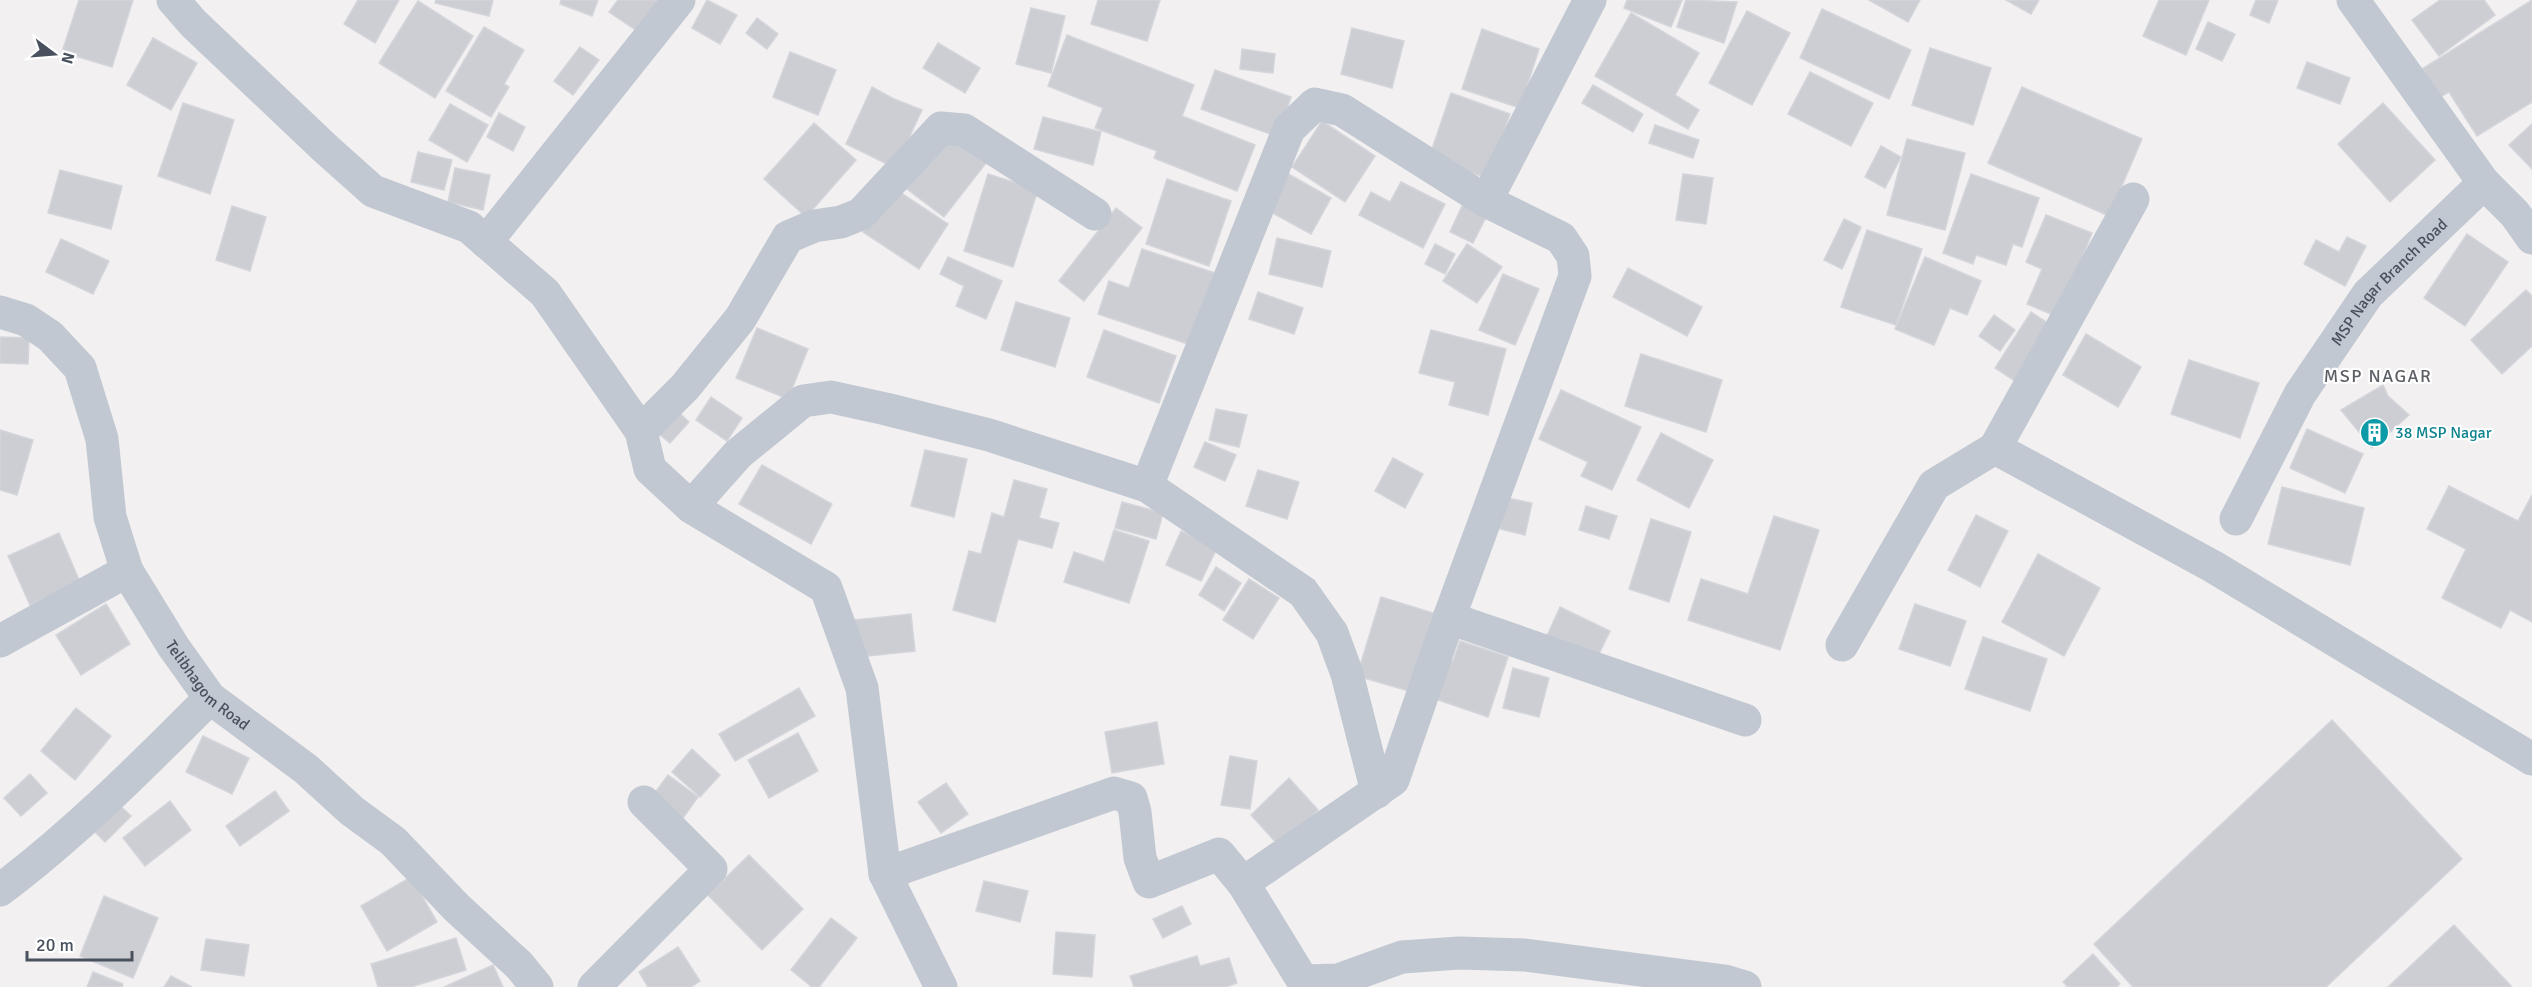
<svg xmlns="http://www.w3.org/2000/svg" width="2532" height="987" font-family="Signika,sans-serif">
<style>
.building{fill:#cdced4;stroke:#d4d5db;stroke-width:1.5}
.lines{fill:none;stroke-linecap:round;stroke-linejoin:round}
.minor{stroke:#c1c8d1;stroke-width:33}
.labels{text-anchor:middle;stroke-width:4.5;stroke-linejoin:round;paint-order:stroke}
.street-label{font-size:16px;fill:#48515d;stroke:#fff}
.culture-label{font-size:16px;fill:#0d838f;stroke:#fff;text-anchor:start}
.neighbourhood-label{font-size:18px;letter-spacing:1.5px;fill:#5c5f65;stroke:#fff}
</style>
<rect width="100%" height="100%" fill="#f2f0f0"/>
<g class="building">
<polygon points="79,0 133,0 112,67 62,52"/>
<polygon points="358,0 399,0 375,43 344,24"/>
<polygon points="436,0 493,0 489,16 435,3"/>
<polygon points="561,0 598,0 592,16 560,4"/>
<polygon points="618,0 667,0 643,35 609,12"/>
<polygon points="707,0 737,15 720,44 692,28"/>
<polygon points="1098,0 1160,0 1147,41 1091,24"/>
<polygon points="1627,0 1682,0 1671,27 1624,8"/>
<polygon points="1686,0 1737,2 1724,43 1677,27"/>
<polygon points="1869,0 1920,0 1908,22"/>
<polygon points="2006,0 2039,0 2031,14"/>
<polygon points="2159,0 2209,0 2186,55 2143,36"/>
<polygon points="2256,0 2278,0 2269,23 2250,15"/>
<polygon points="2440,0 2484,0 2495,15 2439,56 2412,20"/>
<polygon points="2532,0 2532,102 2477,136 2449,92 2440,97 2422,69"/>
<polygon points="418,1 473,36 435,98 379,63"/>
<polygon points="1031,8 1065,16 1051,73 1016,64"/>
<polygon points="1822,9 1911,50 1889,99 1800,58"/>
<polygon points="1747,11 1790,33 1752,105 1709,83"/>
<polygon points="1631,13 1699,53 1675,95 1699,110 1688,129 1595,76"/>
<polygon points="757,18 778,34 767,49 746,33"/>
<polygon points="2208,22 2235,34 2222,61 2196,49"/>
<polygon points="484,27 524,50 504,84 509,87 491,117 446,91"/>
<polygon points="1352,28 1404,41 1392,88 1341,74"/>
<polygon points="1482,29 1539,49 1520,108 1462,89"/>
<polygon points="1067,35 1194,85 1182,116 1255,145 1237,191 1154,158 1157,151 1095,128 1103,108 1048,86"/>
<polygon points="153,38 197,63 171,110 127,85"/>
<polygon points="938,43 980,68 965,93 923,68"/>
<polygon points="580,47 599,60 573,95 554,81"/>
<polygon points="1930,48 1991,68 1973,125 1912,105"/>
<polygon points="1242,49 1275,54 1273,73 1240,69"/>
<polygon points="790,52 836,70 818,115 773,97"/>
<polygon points="2307,62 2350,78 2340,104 2297,88"/>
<polygon points="1215,70 1291,97 1278,137 1201,109"/>
<polygon points="1810,72 1873,103 1851,146 1788,114"/>
<polygon points="1593,85 1643,114 1633,132 1582,103"/>
<polygon points="872,87 894,99 922,110 895,168 846,144"/>
<polygon points="2022,87 2142,139 2109,216 1988,163"/>
<polygon points="1451,93 1510,114 1487,178 1429,158"/>
<polygon points="183,103 234,120 210,194 158,176"/>
<polygon points="2383,103 2435,160 2390,202 2338,144"/>
<polygon points="450,104 488,125 467,162 429,140"/>
<polygon points="499,113 525,127 513,151 487,137"/>
<polygon points="1043,117 1101,132 1093,165 1034,149"/>
<polygon points="1322,121 1375,156 1345,202 1292,167"/>
<polygon points="814,123 856,160 806,217 764,179"/>
<polygon points="2532,124 2532,169 2509,145"/>
<polygon points="1655,125 1699,140 1693,158 1649,143"/>
<polygon points="948,135 986,163 944,217 907,189"/>
<polygon points="1907,139 1965,153 1945,230 1887,215"/>
<polygon points="1881,146 1901,157 1885,188 1865,177"/>
<polygon points="418,152 452,160 444,190 411,182"/>
<polygon points="455,168 490,175 483,210 448,202"/>
<polygon points="60,170 122,186 111,229 48,213"/>
<polygon points="1285,172 1331,198 1311,234 1265,209"/>
<polygon points="988,174 1038,190 1013,267 964,251"/>
<polygon points="1683,174 1713,178 1706,224 1676,220"/>
<polygon points="1971,174 2039,198 2022,247 2013,244 2006,265 1976,255 1973,264 1943,253"/>
<polygon points="1167,179 1231,201 1209,266 1146,244"/>
<polygon points="1401,182 1445,204 1423,248 1359,215 1371,192 1390,202"/>
<polygon points="892,187 948,224 919,269 863,232"/>
<polygon points="1463,204 1487,215 1473,243 1450,232"/>
<polygon points="232,206 266,217 250,271 216,260"/>
<polygon points="1116,208 1142,228 1084,301 1059,281"/>
<polygon points="2046,215 2092,233 2058,317 2027,304 2042,269 2026,262"/>
<polygon points="1844,219 1861,227 1842,269 1824,260"/>
<polygon points="1867,230 1922,249 1896,325 1841,307"/>
<polygon points="2467,234 2508,262 2465,326 2424,298"/>
<polygon points="2347,237 2366,246 2345,286 2304,264 2316,240 2339,252"/>
<polygon points="1277,238 1331,251 1322,287 1269,274"/>
<polygon points="61,239 109,261 93,294 46,272"/>
<polygon points="1435,244 1455,254 1445,274 1425,264"/>
<polygon points="1467,244 1502,267 1477,303 1443,281"/>
<polygon points="1142,249 1215,273 1191,345 1098,314 1109,281 1129,288"/>
<polygon points="948,257 1002,281 986,319 956,306 964,286 940,274"/>
<polygon points="1925,257 1981,281 1967,315 1950,308 1934,345 1895,329"/>
<polygon points="1628,268 1702,307 1687,336 1613,297"/>
<polygon points="1503,274 1539,289 1515,345 1479,330"/>
<polygon points="2526,290 2532,296 2532,346 2502,374 2471,340"/>
<polygon points="1258,292 1303,308 1294,334 1249,319"/>
<polygon points="1016,302 1070,318 1055,367 1001,350"/>
<polygon points="2031,312 2057,329 2021,385 1995,368"/>
<polygon points="1994,315 2015,330 2000,351 1979,336"/>
<polygon points="757,328 808,349 788,399 736,378"/>
<polygon points="1104,330 1176,356 1159,403 1087,377"/>
<polygon points="1431,330 1506,349 1488,415 1449,405 1455,382 1419,373"/>
<polygon points="2086,334 2141,367 2118,407 2063,375"/>
<polygon points="0,337 29,338 28,364 0,363"/>
<polygon points="1641,354 1722,380 1706,432 1625,406"/>
<polygon points="2189,360 2259,383 2240,438 2171,414"/>
<polygon points="2383,385 2388,396 2409,415 2372,448 2341,410"/>
<polygon points="1561,390 1641,427 1612,490 1581,476 1588,462 1539,439"/>
<polygon points="711,397 742,418 727,441 696,420"/>
<polygon points="673,407 689,422 670,443 653,429"/>
<polygon points="1216,409 1247,415 1239,447 1209,440"/>
<polygon points="2307,429 2363,454 2345,493 2290,468"/>
<polygon points="0,430 33,440 17,495 0,490"/>
<polygon points="1661,433 1713,460 1689,508 1637,480"/>
<polygon points="1205,442 1236,455 1225,481 1194,467"/>
<polygon points="925,450 967,459 954,517 911,506"/>
<polygon points="1393,458 1423,474 1405,508 1375,491"/>
<polygon points="762,465 832,504 811,544 739,504"/>
<polygon points="1258,470 1299,482 1287,519 1246,506"/>
<polygon points="1014,480 1047,489 1039,518 1059,523 1052,548 1018,539 995,622 953,610 969,551 981,554 992,513 1004,517"/>
<polygon points="2449,486 2518,521 2532,495 2532,622 2510,610 2501,628 2442,598 2466,549 2427,529"/>
<polygon points="2282,487 2364,508 2350,565 2268,544"/>
<polygon points="1507,498 1532,503 1525,535 1500,529"/>
<polygon points="1122,502 1163,513 1156,539 1115,528"/>
<polygon points="1586,506 1617,516 1609,539 1579,530"/>
<polygon points="1976,515 2008,531 1980,587 1948,570"/>
<polygon points="1774,516 1819,530 1780,650 1688,620 1701,579 1748,594"/>
<polygon points="1651,519 1691,532 1669,602 1629,589"/>
<polygon points="1114,530 1149,541 1129,603 1064,582 1074,552 1104,562"/>
<polygon points="1181,531 1217,548 1201,581 1166,565"/>
<polygon points="59,533 80,582 30,605 8,556"/>
<polygon points="2038,554 2100,588 2064,656 2002,622"/>
<polygon points="1216,567 1241,583 1224,611 1199,595"/>
<polygon points="1249,579 1279,598 1253,639 1223,620"/>
<polygon points="1381,597 1433,613 1409,691 1357,676"/>
<polygon points="106,604 130,644 81,675 56,635"/>
<polygon points="1915,604 1966,621 1950,666 1899,649"/>
<polygon points="1560,607 1610,631 1596,660 1547,636"/>
<polygon points="911,614 915,651 859,657 855,620"/>
<polygon points="1983,637 2047,659 2030,711 1965,689"/>
<polygon points="1460,641 1508,657 1488,717 1427,696 1441,657 1453,661"/>
<polygon points="1513,668 1549,678 1539,717 1503,708"/>
<polygon points="799,688 815,716 735,761 719,734"/>
<polygon points="76,708 111,736 75,780 41,751"/>
<polygon points="2332,720 2462,859 2326,987 2133,987 2094,944"/>
<polygon points="1157,722 1164,764 1112,773 1105,732"/>
<polygon points="798,733 818,771 769,798 748,760"/>
<polygon points="203,736 249,758 232,794 186,772"/>
<polygon points="692,749 720,775 700,797 672,772"/>
<polygon points="1230,756 1257,761 1250,809 1221,805"/>
<polygon points="30,774 47,793 21,816 4,798"/>
<polygon points="668,775 698,797 681,821 651,798"/>
<polygon points="1289,778 1318,810 1280,847 1251,815"/>
<polygon points="946,783 968,814 941,833 918,802"/>
<polygon points="275,791 289,811 240,846 226,826"/>
<polygon points="170,801 191,830 145,866 123,838"/>
<polygon points="117,803 131,816 105,842 92,829"/>
<polygon points="749,855 803,909 762,950 708,895"/>
<polygon points="411,877 437,922 387,951 361,906"/>
<polygon points="984,881 1028,891 1020,922 976,911"/>
<polygon points="104,896 158,918 133,978 80,956"/>
<polygon points="1182,906 1191,924 1163,938 1153,919"/>
<polygon points="831,918 857,938 819,987 812,987 791,970"/>
<polygon points="2454,925 2512,987 2388,987"/>
<polygon points="1056,932 1095,935 1092,977 1053,974"/>
<polygon points="456,938 466,970 411,987 378,987 371,964"/>
<polygon points="206,939 249,945 244,976 201,970"/>
<polygon points="678,947 700,981 691,987 648,987 639,972"/>
<polygon points="2093,954 2120,984 2116,987 2068,987 2063,982"/>
<polygon points="1197,956 1200,966 1229,958 1237,983 1226,987 1134,987 1130,976"/>
<polygon points="493,965 503,987 444,987"/>
<polygon points="93,972 123,984 122,987 87,987"/>
<polygon points="171,976 192,987 164,987"/>
</g>
<g class="lines">
<g class="minor">
<polyline points="173,0 193,23 326,149 373,191 469,227 545,293 641,431 650,469 691,507 826,588 862,688 885,874 941,987"/>
<polyline points="2353,0 2484,183 2515,214 2532,238"/>
<polyline points="1486,201 1590,0"/>
<polyline points="486,242 679,0"/>
<path id="s1" d="M0,312L26,320L50,336L80,368L102,439L110,517L127,571L173,646L210,698L306,769L352,811L393,841L456,907L519,965L537,987"/>
<polyline points="641,431 685,387 740,319 788,237 814,226 841,222 861,214 941,128 964,130 1095,214"/>
<polyline points="1995,448 2212,566 2532,759"/>
<polyline points="1147,486 1289,129 1315,104 1342,110 1486,201 1561,238 1573,256 1575,276 1449,618 1393,780 1243,883 1303,981 1338,980 1402,957 1459,953 1525,955 1725,981 1745,987"/>
<polyline points="691,507 738,454 803,401 831,397 886,409 989,435 1147,486 1303,592 1332,633 1347,674 1377,792"/>
<path id="s2" d="M2236,519L2300,394L2368,294L2484,183"/>
<polyline points="1449,618 1745,720"/>
<polyline points="0,641 127,571"/>
<polyline points="1842,645 1934,485 1995,448 2133,199"/>
<polyline points="885,874 1114,793 1131,798 1135,812 1140,858 1149,882 1219,854 1243,883"/>
<path d="M0,890C76,833 143,765 210,698"/>
<polyline points="594,987 711,869 644,802"/>
</g>
</g>
<defs>
<symbol id="building-disc" viewBox="-11 -11 22 22"><circle r="9.5" fill="#0f9aa8" stroke="#fff"/><path d="M-4-6H4V6H1V3H-1V6H-4ZM-2.5-4.3h1.7v1.8h-1.7ZM.8-4.3h1.7v1.8H.8ZM-2.5-1h1.7V.8h-1.7ZM.8-1h1.7V.8H.8Z" fill="#fff"/></symbol>
</defs>
<g fill-rule="evenodd">
<use href="#building-disc" x="2358" y="416" width="33" height="33"/>
</g>
<g class="labels">
<g class="street-label">
<text dy="6" stroke="none"><textPath href="#s2" startOffset="284">MSP Nagar Branch Road</textPath></text>
<text dy="6" stroke="none"><textPath href="#s1" startOffset="450">Telibhagom Road</textPath></text>
</g>
<g class="culture-label">
<text x="2395" y="438">38 MSP Nagar</text>
</g>
<g class="neighbourhood-label">
<text x="2378" y="382">MSP NAGAR</text>
</g>
</g>
<g transform="translate(54 54) rotate(106)" stroke="#ffffff" stroke-width="4.5" paint-order="stroke">
<path d="M0-4.5L10 22L0 15L-10 22Z" fill="#48515d"/>
<text y="-9" font-size="16" font-weight="bold" text-anchor="middle" fill="#48515d">N</text>
</g>
<path d="M27 951v9h105v-9" fill="none" stroke="#48515d" stroke-width="3"/>
<text x="36" y="951" font-size="18" fill="#48515d" stroke="#ffffff" stroke-width="4.5" paint-order="stroke">20 m</text>
</svg>
